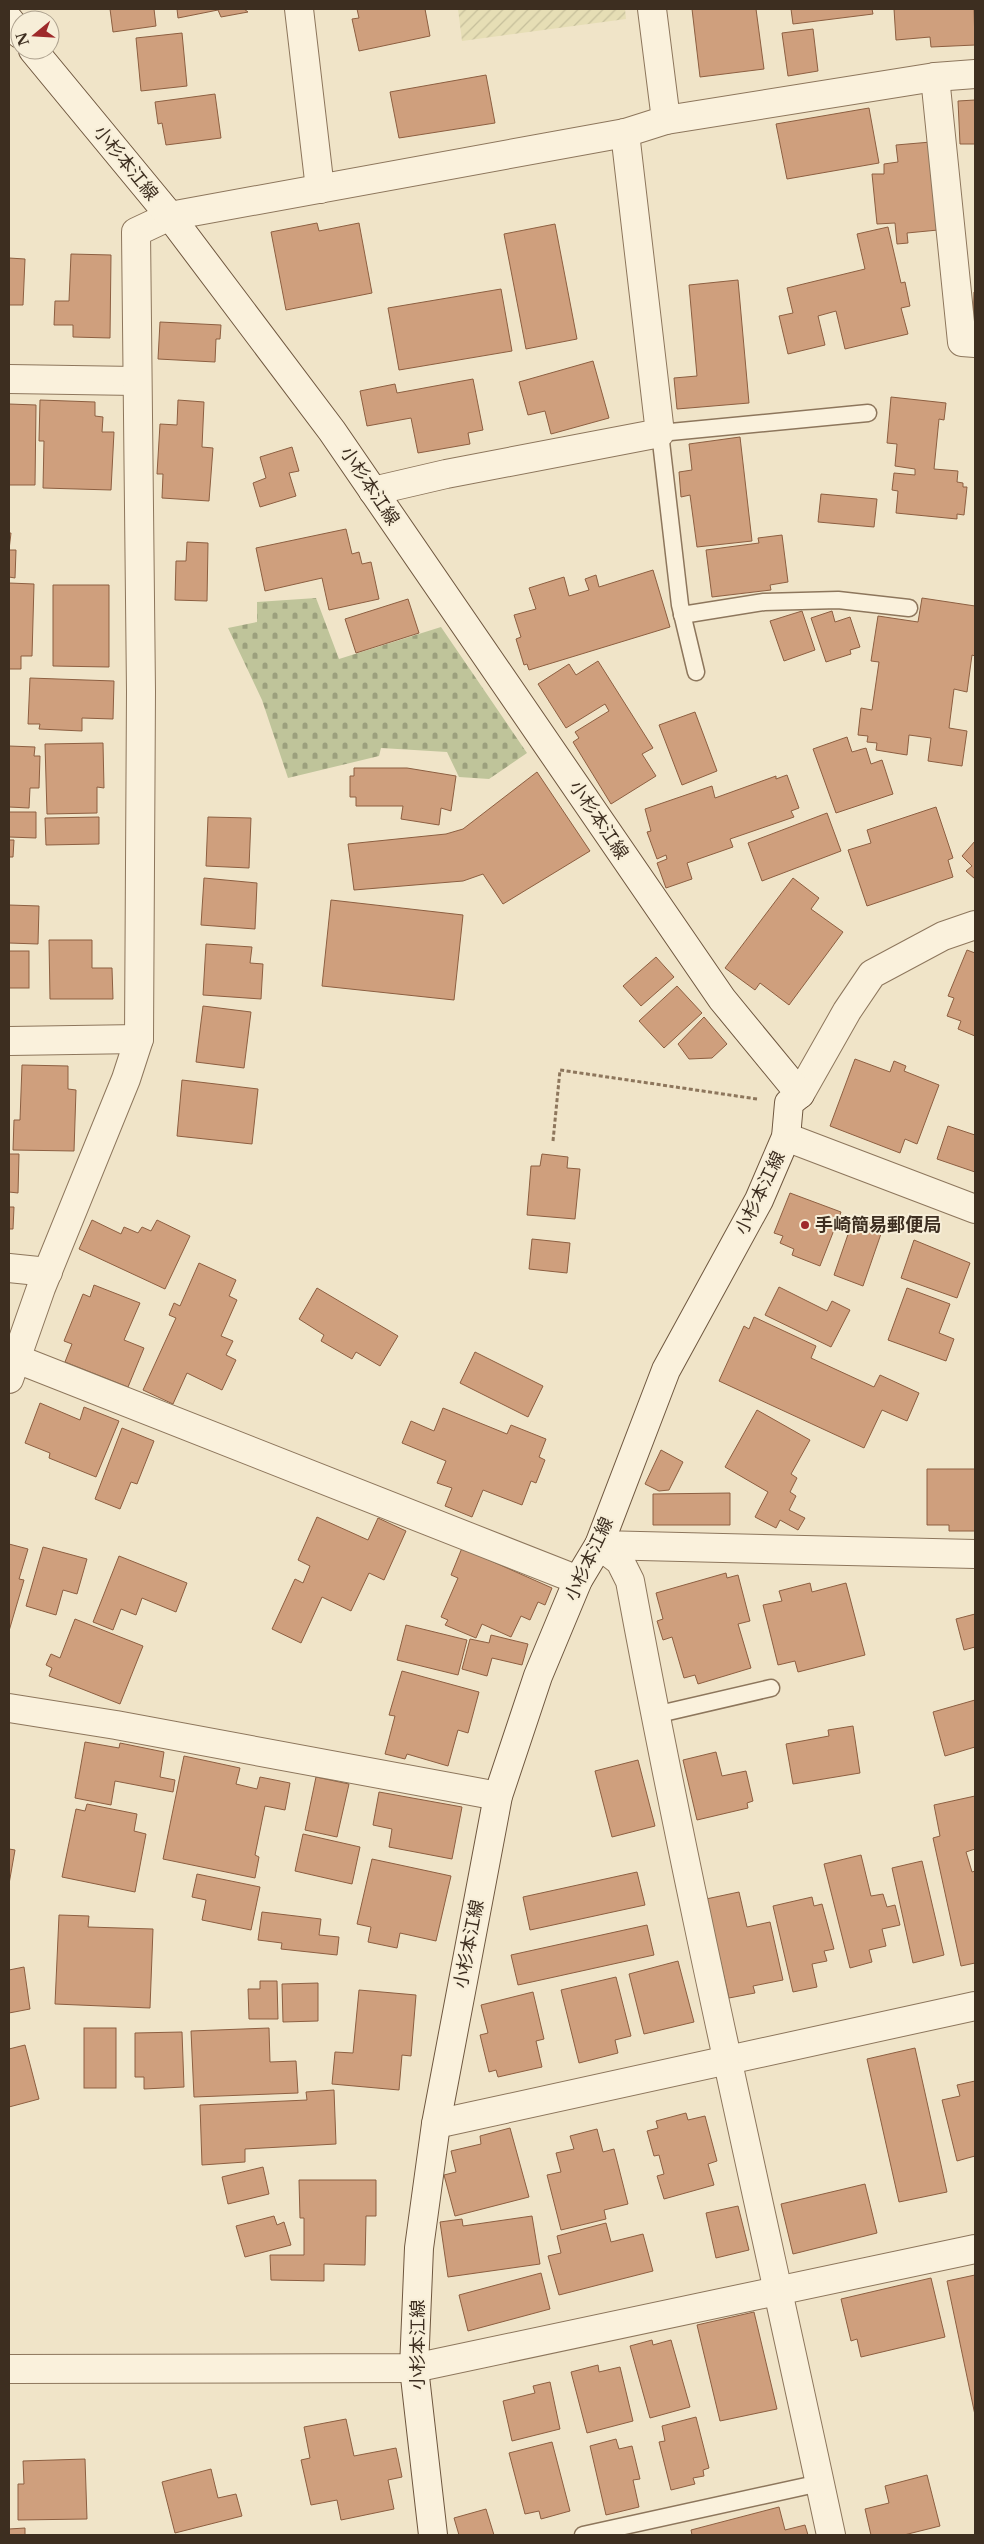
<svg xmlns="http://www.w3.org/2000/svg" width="984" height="2544" font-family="'Libre Baskerville','Noto Sans JP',serif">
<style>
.farmland{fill:url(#farmland-furrows)}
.cemetery{fill:url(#cemetery-stones)}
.building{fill:#cf9f7d;stroke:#8d5f41}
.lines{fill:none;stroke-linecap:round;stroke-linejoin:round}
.lane-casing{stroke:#8d765c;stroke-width:19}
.street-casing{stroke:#8d765c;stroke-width:30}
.secondary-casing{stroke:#6f573f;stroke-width:30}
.path{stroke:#8d765c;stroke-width:3;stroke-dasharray:4 2.5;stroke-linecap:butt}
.lane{stroke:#faf1dc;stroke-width:16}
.street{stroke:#faf1dc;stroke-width:28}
.secondary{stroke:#faf1dc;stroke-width:28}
.poi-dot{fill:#9e2a2b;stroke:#f7eed8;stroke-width:2}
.labels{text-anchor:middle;stroke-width:4;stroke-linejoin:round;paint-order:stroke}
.street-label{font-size:18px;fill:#3d2e20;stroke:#f7eed8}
.poi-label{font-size:18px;font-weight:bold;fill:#3d2e20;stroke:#f7eed8;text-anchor:start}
</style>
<defs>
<pattern id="farmland-furrows" width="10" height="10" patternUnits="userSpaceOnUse" patternTransform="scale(1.25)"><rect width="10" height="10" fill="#e6deb5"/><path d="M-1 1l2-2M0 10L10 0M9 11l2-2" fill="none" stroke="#c6bf9b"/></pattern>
<pattern id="cemetery-stones" width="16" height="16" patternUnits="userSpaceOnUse" patternTransform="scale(1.25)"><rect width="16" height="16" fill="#bfc49a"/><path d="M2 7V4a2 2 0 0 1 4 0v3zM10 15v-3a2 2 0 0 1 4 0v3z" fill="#9ca07d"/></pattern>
</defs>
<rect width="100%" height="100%" fill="#f0e4c8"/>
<polygon class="farmland" points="458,9 625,9 626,19 462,41"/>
<polygon class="cemetery" points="316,598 339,659 441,627 527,753 489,779 459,777 447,752 381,748 379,756 288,778 262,700 228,628 257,622 257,602"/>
<g class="building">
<polygon points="110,9 154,9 156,26 113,32"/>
<polygon points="177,9 244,9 248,12 221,17 218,10 178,18"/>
<polygon points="357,9 425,9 430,36 359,51 352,19 359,18"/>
<polygon points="692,9 756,9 764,69 700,77"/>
<polygon points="791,9 872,9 873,14 793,24"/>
<polygon points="894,9 974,9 975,45 931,47 930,37 896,40"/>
<polygon points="813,29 818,71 788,76 782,33"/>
<polygon points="182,33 187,86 141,91 136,38"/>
<polygon points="486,75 495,123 399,138 390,92"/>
<polygon points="215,94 221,138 166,145 162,123 158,124 155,102"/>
<polygon points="975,100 975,144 960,144 958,101"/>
<polygon points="869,108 879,163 787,179 776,124"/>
<polygon points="931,142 938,230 907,233 908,243 897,244 895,223 877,224 872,174 884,174 884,164 898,162 896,145"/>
<polygon points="317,223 319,231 359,223 372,293 286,310 271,232"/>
<polygon points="555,224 577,339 526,349 504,234"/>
<polygon points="888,227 901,283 905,282 910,306 901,308 908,334 845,349 836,311 818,316 825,345 788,354 779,316 793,313 787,288 865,269 857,234"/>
<polygon points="71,254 111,255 110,338 73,337 73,325 54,325 55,301 69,301"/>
<polygon points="9,258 25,259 23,305 9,305"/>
<polygon points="738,280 749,403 677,409 674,378 697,376 689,285"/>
<polygon points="501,289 512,351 399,370 388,308"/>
<polygon points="974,292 975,292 975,332 973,332"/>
<polygon points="160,322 221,325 220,339 216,339 215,362 158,359"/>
<polygon points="593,361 609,418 551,434 545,411 528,415 519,382"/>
<polygon points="473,379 483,430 468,433 470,444 418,453 411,418 367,426 360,391 395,384 397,393"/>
<polygon points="891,397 946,403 944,420 939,419 934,469 958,471 957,482 963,483 963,487 967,487 964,515 957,514 957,519 896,513 898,491 892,490 894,473 915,475 915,469 895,466 897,444 887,443"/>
<polygon points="40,400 95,402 95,416 103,417 102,432 114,432 111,490 43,488 44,441 39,441"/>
<polygon points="178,400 204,402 202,447 213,448 209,501 162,498 163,474 157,474 160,424 177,425"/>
<polygon points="9,404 36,405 35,485 9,485"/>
<polygon points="740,437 752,541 697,547 690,495 681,497 679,472 692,470 689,444"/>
<polygon points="292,447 299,471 289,473 296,496 260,507 253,483 266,478 260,457"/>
<polygon points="821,494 877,499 874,527 818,522"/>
<polygon points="346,529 352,554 359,552 362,564 371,562 379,599 329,610 322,578 265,591 256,548"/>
<polygon points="9,533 11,533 9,550 16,550 15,578 9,577"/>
<polygon points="782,535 788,582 770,585 771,590 712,597 706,550 759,543 758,538"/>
<polygon points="187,542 208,543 207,601 175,600 176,561 186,561"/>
<polygon points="653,570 670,627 529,670 527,664 524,665 516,639 521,637 514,615 536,609 529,588 564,577 569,596 589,590 585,579 596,575 599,587"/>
<polygon points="9,583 34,584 32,656 21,656 21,669 9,669"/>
<polygon points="53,585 109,585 109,667 53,666"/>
<polygon points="922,598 975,606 975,656 972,655 967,692 954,689 949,728 967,731 962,766 928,761 931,738 909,735 907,755 876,750 877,743 867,742 868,736 858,735 861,708 872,710 879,662 871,661 878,616 918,622"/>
<polygon points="408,599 419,633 356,653 345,619"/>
<polygon points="802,611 815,650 784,661 770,621"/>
<polygon points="832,611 835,622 850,617 860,647 850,650 851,654 826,662 811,618"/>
<polygon points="598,661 653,748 642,754 656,776 611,804 573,742 579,738 575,732 609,711 605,704 566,728 538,684 569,664 576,675"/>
<polygon points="30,678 114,681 113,719 82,718 82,731 39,729 40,724 28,724"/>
<polygon points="695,712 717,771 682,785 659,725"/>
<polygon points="847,737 852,752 866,748 871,764 882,760 893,794 836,813 813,749"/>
<polygon points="103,743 104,788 97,787 97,813 47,814 45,744"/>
<polygon points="9,746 35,747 34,756 40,756 39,788 30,788 29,808 9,807"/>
<polygon points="354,768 407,768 456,776 451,811 441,808 439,825 401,819 403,806 356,806 356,797 350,797 350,776 354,776"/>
<polygon points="537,772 590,851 503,904 483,874 463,881 354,890 348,844 446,834 463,829"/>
<polygon points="787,775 799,808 791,811 794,817 730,839 733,847 687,863 692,879 666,888 657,863 667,859 666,855 657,859 647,832 651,831 645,809 712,786 715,798 776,776 776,779"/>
<polygon points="936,807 953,858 948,860 953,877 867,906 848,850 871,843 867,830"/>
<polygon points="9,812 36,812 36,838 9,837"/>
<polygon points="827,813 841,851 762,881 748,843"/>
<polygon points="99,817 99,844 46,845 45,818"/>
<polygon points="208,817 251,818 249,868 206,866"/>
<polygon points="9,840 14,840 13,857 9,857"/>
<polygon points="975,841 975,879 966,871 972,866 962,856"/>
<polygon points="204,878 257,883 255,929 201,925"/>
<polygon points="793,878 819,898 811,909 843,932 789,1005 760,983 755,990 725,968"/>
<polygon points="331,900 463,915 454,1000 322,986"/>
<polygon points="9,905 39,906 38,944 9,943"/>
<polygon points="49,940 92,940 92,968 112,968 113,999 50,999"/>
<polygon points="206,944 252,947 250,963 263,964 261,999 203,995"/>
<polygon points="967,950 975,953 975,1036 958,1029 961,1021 947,1016 954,998 948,996"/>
<rect x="9" y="951" width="20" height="37"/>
<polygon points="656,957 674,977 641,1006 623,986"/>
<polygon points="677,986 702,1013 664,1048 639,1021"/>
<polygon points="203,1006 251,1012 244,1068 196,1062"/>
<polygon points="704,1017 727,1044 712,1058 689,1059 678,1044"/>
<polygon points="855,1059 890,1072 894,1061 906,1066 904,1071 939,1085 917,1144 905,1139 900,1153 830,1126"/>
<polygon points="22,1065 68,1066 68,1089 76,1090 74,1151 13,1150 14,1120 20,1120"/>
<polygon points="182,1080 258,1089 252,1144 177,1136"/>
<polygon points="948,1126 975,1135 975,1172 937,1159"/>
<polygon points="9,1154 19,1154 18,1193 9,1192"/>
<polygon points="542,1154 568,1157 567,1168 580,1169 575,1219 527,1215 531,1166 540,1166"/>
<polygon points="790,1193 841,1212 820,1266 792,1255 794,1249 780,1243 783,1236 774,1233"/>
<polygon points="9,1207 14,1207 13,1229 9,1229"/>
<polygon points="854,1217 883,1228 863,1286 834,1275"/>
<polygon points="92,1220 121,1234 124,1227 138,1233 142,1227 151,1231 157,1220 190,1236 165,1289 79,1249"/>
<polygon points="532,1239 570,1243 567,1273 529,1269"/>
<polygon points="914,1240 970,1263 957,1298 901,1278"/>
<polygon points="199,1263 236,1280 229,1296 237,1300 221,1336 233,1341 226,1355 236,1360 222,1390 187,1373 173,1404 143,1390 176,1318 169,1315 174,1303 180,1306"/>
<polygon points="94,1285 140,1303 124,1340 144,1348 128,1387 65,1362 72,1344 64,1341 83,1294 90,1297"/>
<polygon points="779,1287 827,1311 832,1301 850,1310 831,1347 765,1315"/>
<polygon points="317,1288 398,1336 380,1366 356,1352 352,1359 321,1341 324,1335 299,1319"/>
<polygon points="907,1288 950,1304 939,1333 954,1339 946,1361 888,1340"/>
<polygon points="754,1317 816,1346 811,1358 874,1387 880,1375 919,1393 907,1421 882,1410 864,1448 719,1381 744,1326 749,1329"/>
<polygon points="475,1352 543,1386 528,1417 460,1383"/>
<polygon points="40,1403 80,1420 84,1407 119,1421 96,1477 49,1458 50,1453 25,1443"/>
<polygon points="443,1408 507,1434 511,1425 546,1439 539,1457 545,1460 536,1483 531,1481 522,1505 483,1490 472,1517 445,1506 452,1488 437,1483 446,1461 402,1443 411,1421 434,1431"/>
<polygon points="757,1410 810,1440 791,1474 797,1478 790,1492 796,1496 789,1510 805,1518 798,1530 780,1520 776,1528 755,1517 768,1492 725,1467"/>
<polygon points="122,1428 154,1441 137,1484 131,1482 120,1509 95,1499"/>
<polygon points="661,1450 683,1462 669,1490 659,1491 645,1484"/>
<polygon points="927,1469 975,1469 975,1531 949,1531 949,1525 927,1525"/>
<polygon points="730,1493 730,1525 653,1525 653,1494"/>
<polygon points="317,1517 368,1540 378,1518 406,1531 384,1580 369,1573 351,1611 322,1597 301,1643 272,1629 295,1579 303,1583 310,1566 298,1560"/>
<polygon points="9,1544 28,1549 19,1579 24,1580 9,1631"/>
<polygon points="43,1547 87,1559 77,1594 63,1590 56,1615 26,1606"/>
<polygon points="462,1548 552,1588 545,1605 538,1602 530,1620 521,1616 511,1637 482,1624 476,1638 445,1625 448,1620 441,1617 458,1578 451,1575"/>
<polygon points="119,1556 187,1583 176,1612 142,1598 136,1615 121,1609 113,1630 93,1622"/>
<polygon points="726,1573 727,1578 738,1575 750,1621 738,1624 751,1668 698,1684 695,1675 684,1678 672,1637 663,1640 657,1621 663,1619 656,1593"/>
<polygon points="810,1583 812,1592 846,1583 865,1655 798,1672 795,1661 778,1665 763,1605 782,1601 779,1591"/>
<polygon points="975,1614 975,1647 964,1650 956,1619"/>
<polygon points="75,1619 143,1646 120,1704 49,1676 52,1668 46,1665 51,1654 60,1658"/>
<polygon points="406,1625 467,1640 458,1675 397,1660"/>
<polygon points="491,1635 528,1644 522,1665 492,1658 487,1676 462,1669 470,1639 489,1643"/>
<polygon points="402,1671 479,1692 468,1733 458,1730 448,1766 407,1754 405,1759 385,1754 395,1716 389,1715"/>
<polygon points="975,1700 975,1747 945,1756 933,1712"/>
<polygon points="853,1726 860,1773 793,1784 786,1744 829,1736 828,1730"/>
<polygon points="85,1742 119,1748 120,1743 164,1752 160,1777 175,1780 173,1792 115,1781 111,1805 75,1798"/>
<polygon points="716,1752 722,1776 746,1771 753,1801 747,1803 748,1808 697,1820 683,1760"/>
<polygon points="184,1756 240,1768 236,1784 257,1789 260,1777 290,1783 285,1810 265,1806 255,1855 259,1857 255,1878 163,1859"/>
<polygon points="638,1760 655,1826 612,1837 595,1771"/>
<polygon points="316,1777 349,1784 337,1837 305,1830"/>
<polygon points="379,1792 462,1807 452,1859 389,1847 392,1829 373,1825"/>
<polygon points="975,1796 975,1849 966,1852 972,1872 975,1871 975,1963 961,1966 933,1838 940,1836 934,1805"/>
<polygon points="87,1804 137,1814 134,1831 146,1834 135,1892 62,1877 76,1809 85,1811"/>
<polygon points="303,1834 360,1847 352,1884 295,1871"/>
<polygon points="9,1849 15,1850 9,1884"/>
<polygon points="861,1855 871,1896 883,1894 887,1907 895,1905 900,1925 882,1929 886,1946 869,1950 872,1962 850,1968 824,1864"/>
<polygon points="372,1859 451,1876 436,1941 400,1933 397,1948 368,1942 371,1927 357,1924"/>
<polygon points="922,1861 944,1955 913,1963 892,1868"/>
<polygon points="637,1872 645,1905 530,1930 523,1897"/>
<polygon points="197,1874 260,1887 251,1930 202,1920 206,1900 192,1897"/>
<polygon points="739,1892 747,1927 770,1922 783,1980 753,1986 755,1993 729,1998 706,1899"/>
<polygon points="812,1897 814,1906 822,1904 834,1949 824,1951 827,1961 812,1964 817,1987 793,1992 773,1906"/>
<polygon points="262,1912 321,1919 319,1935 339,1937 337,1955 281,1949 282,1943 258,1940"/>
<polygon points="59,1915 89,1916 88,1927 153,1929 150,2008 55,2004"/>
<polygon points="647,1925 654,1955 518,1985 511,1955"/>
<polygon points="678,1961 694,2022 644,2034 629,1974"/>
<polygon points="24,1967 30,2009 9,2013 9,1970"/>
<polygon points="616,1977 631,2036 615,2040 618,2053 579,2063 561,1990"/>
<polygon points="260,1981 277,1981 278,2019 249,2019 248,1989 260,1989"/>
<polygon points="318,1983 318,2021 283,2022 282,1984"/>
<polygon points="359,1990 416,1995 411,2056 402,2055 399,2090 332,2084 335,2052 353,2053"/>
<polygon points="533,1992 544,2039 536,2041 542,2067 498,2077 496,2070 489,2072 480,2035 488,2033 481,2005"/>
<rect x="84" y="2028" width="32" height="60"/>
<polygon points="269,2028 270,2062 296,2061 298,2093 194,2097 191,2031"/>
<polygon points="182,2032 184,2087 144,2089 144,2077 135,2077 135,2033"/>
<polygon points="25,2045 39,2099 9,2107 9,2049"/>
<polygon points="915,2048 947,2192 899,2202 867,2059"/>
<polygon points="975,2081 975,2156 957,2161 942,2100 960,2096 957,2085"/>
<polygon points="334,2090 336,2144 245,2149 245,2162 202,2165 200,2105 307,2100 306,2092"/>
<polygon points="686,2113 688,2120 705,2116 717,2161 708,2164 714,2185 664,2199 657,2176 664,2174 659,2155 654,2156 647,2131 658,2128 656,2121"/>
<polygon points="510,2128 529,2197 455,2216 444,2175 456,2172 451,2151 481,2144 480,2136"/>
<polygon points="597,2129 603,2152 614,2149 628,2204 604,2210 606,2219 561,2230 547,2175 561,2172 556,2153 574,2149 570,2136"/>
<polygon points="263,2167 269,2194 228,2204 222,2177"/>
<polygon points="299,2180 376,2180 376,2216 366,2216 365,2265 324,2264 324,2281 271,2280 270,2255 304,2255 304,2218 300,2218"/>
<polygon points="865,2184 877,2233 793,2254 781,2204"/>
<polygon points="738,2206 749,2250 716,2258 706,2213"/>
<polygon points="274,2216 277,2225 284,2222 291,2245 245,2257 236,2226"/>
<polygon points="532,2216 540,2264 448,2277 440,2222 462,2219 463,2226"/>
<polygon points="606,2223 611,2242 643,2234 653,2271 559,2295 548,2256 561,2253 557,2236"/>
<polygon points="541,2273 550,2309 468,2331 459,2295"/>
<polygon points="975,2275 975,2415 947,2281"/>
<polygon points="931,2278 945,2337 861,2357 857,2339 851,2341 841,2299"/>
<polygon points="754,2312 777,2409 720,2421 697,2325"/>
<polygon points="652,2340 653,2345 671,2340 690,2407 650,2418 630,2346"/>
<polygon points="598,2365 599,2372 620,2367 633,2421 587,2433 571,2372"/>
<polygon points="550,2382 560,2429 512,2441 503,2401 535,2393 533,2386"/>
<polygon points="696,2417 709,2468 703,2470 704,2476 693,2478 695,2484 671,2490 659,2442 665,2441 662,2426"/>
<polygon points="346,2419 354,2456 396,2448 402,2477 388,2480 394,2509 341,2520 337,2500 311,2505 301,2460 310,2458 304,2427"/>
<polygon points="616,2439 619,2449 632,2446 640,2479 633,2480 639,2507 606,2515 590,2446"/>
<polygon points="552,2442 570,2511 541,2519 539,2511 525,2514 509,2453"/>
<polygon points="85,2459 87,2519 18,2520 18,2484 24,2484 23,2461"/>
<polygon points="211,2469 218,2498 236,2494 242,2516 175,2533 162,2482"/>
<polygon points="927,2475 940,2526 904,2535 871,2535 865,2509 889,2503 885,2486"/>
<polygon points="779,2507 785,2530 805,2525 808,2535 692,2535 691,2530"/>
<polygon points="486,2509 494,2535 459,2535 454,2518"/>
<polygon points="25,2528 25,2535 9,2535 9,2529"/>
</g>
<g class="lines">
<defs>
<g id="lane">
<polyline points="682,615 764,602 838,600 909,608"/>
<polyline points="696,672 680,605 660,433 868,413"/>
<polyline points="655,1715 771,1688"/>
<polyline points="583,2535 820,2483"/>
</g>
<g id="street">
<polyline points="299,9 320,189"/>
<polyline points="652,9 666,120"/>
<polyline points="935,77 962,342 975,343"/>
<polyline points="9,379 136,381"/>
<polyline points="373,491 446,474 660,433 625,133"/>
<polyline points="9,1041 139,1039"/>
<polyline points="800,1094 847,1011 872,974 943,936 975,925"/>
<polyline points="786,1137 975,1209"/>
<polyline points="9,1268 48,1272"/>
<polyline points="17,1359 578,1580"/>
<polyline points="9,1379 41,1288 126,1079 139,1039 141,691 136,232 170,216 625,133 666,120 935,77 975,74"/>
<path d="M599,1545L620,1561L630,1581C689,1901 763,2217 831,2535"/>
<polyline points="599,1545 975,1554"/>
<polyline points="9,1708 116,1725 498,1796"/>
<polyline points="436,2124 975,2006"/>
<polyline points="9,2369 414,2368 975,2249"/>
</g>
<g id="secondary">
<polyline points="9,20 20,34"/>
<polyline points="33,50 170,216 332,431 722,999 800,1094 789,1103 786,1137 759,1200 666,1370 599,1545 578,1580 538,1676 498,1796 436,2124 419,2248 414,2368 433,2535"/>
</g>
</defs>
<use href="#lane" class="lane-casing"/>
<use href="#street" class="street-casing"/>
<use href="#secondary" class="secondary-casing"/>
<polyline class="path" points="553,1141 560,1070 757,1099"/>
<use href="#lane" class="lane"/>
<use href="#street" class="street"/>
<use href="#secondary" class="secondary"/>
</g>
<circle class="poi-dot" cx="805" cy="1225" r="5"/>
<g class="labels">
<g class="street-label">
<text transform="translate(126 163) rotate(51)" y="6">小杉本江線</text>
<text transform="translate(370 486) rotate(56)" y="6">小杉本江線</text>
<text transform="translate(599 820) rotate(56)" y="6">小杉本江線</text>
<text transform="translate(760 1193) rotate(-64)" y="6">小杉本江線</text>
<text transform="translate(589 1559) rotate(-65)" y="6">小杉本江線</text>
<text transform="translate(469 1944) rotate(-79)" y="6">小杉本江線</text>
<text transform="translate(418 2345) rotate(-90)" y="6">小杉本江線</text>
</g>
<g class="poi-label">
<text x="815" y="1231">手崎簡易郵便局</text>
</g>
</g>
<rect width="984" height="2544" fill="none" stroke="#3d2e20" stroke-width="20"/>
<g transform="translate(35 35) rotate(252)"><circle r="24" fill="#f7eed8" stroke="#ada18e"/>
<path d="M0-4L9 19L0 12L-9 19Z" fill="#9e2a2b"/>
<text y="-8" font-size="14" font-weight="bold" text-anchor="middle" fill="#3d2e20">N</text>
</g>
</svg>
